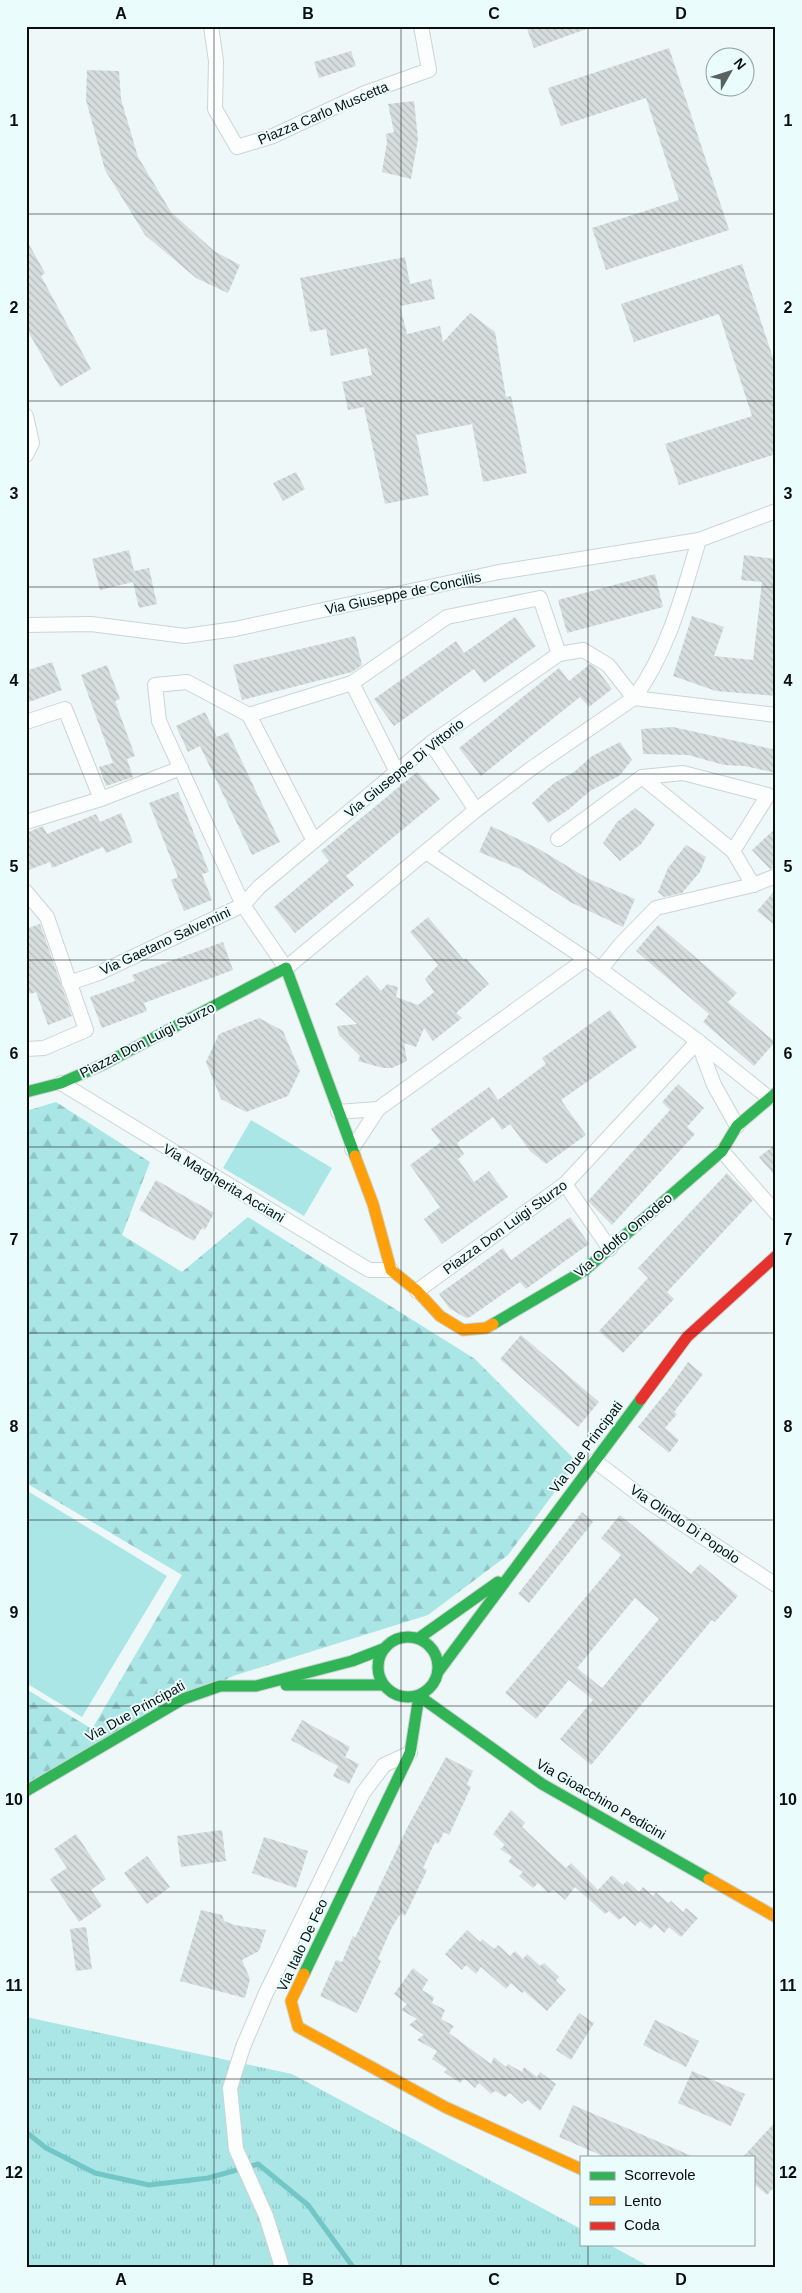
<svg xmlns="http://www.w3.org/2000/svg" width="802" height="2293" font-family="Arial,sans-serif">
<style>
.forest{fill:url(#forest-firs)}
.park{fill:url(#park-tufts)}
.pitch{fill:#aae6e6}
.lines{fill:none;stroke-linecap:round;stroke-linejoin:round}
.stream{stroke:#72c6c6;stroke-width:5}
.building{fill:url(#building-back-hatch);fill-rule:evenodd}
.street-casing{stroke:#ccd4d4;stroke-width:16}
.fast-casing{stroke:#ccd4d4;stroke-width:13}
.slow-casing{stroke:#ccd4d4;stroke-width:13}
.jam-casing{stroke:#ccd4d4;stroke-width:13}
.street{stroke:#fcfefe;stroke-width:14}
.fast{stroke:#30b455;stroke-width:11}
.slow{stroke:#ff9f0a;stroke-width:11}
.jam{stroke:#e5322d;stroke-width:11}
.grid{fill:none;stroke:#090f0f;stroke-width:1;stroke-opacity:0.55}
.labels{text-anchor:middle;stroke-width:4;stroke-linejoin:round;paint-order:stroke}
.street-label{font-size:14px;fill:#090f0f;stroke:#eafcfb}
.neatline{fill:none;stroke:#090f0f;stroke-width:2}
.grid-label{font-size:16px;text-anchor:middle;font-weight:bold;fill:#090f0f}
</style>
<defs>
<pattern id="forest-firs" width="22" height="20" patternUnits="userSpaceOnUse" patternTransform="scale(1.25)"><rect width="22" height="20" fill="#aae6e6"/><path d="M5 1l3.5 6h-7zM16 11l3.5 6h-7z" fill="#91c4c4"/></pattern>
<pattern id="park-tufts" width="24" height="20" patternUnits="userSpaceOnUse" patternTransform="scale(1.25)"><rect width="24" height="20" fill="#aae6e6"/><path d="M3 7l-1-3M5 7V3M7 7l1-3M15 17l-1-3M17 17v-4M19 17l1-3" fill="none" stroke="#91c4c4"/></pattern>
<pattern id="building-back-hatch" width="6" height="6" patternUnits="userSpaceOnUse" patternTransform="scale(1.25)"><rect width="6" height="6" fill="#d6dddd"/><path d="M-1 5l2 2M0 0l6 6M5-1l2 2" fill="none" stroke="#b6bcbc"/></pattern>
</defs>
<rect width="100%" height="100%" fill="#eef8f8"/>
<polygon class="forest" points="56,1102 150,1162 122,1235 182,1272 248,1217 475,1359 577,1462 508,1555 428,1615 233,1676 26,1783 26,1689 92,1729 182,1575 26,1483 26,1111"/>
<polygon class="park" points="26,2017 292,2074 581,2229 581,2244 608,2244 650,2267 26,2267"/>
<g class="pitch">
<polygon points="251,1120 332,1168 304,1216 223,1168"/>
<polygon points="26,1490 167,1576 82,1717 26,1683"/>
</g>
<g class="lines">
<polyline class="stream" points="26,2132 46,2148 95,2173 149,2185 208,2178 258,2164 308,2205 353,2267"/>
</g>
<g class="building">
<polygon points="526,26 589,26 589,28 534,48"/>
<polygon points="669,48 729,230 606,270 592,228 679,200 646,98 561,126 548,88"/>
<polygon points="351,51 356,66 319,78 314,62"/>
<polygon points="87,70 119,71 121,99 138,157 171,212 214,251 240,265 228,293 196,278 145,235 105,170 86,100"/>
<polygon points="414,101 418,139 411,179 382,172 387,142 386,134 394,132 388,104"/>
<polygon points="26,239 45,273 41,276 91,369 60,387 26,328"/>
<polygon points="405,257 410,284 431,279 435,299 400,306 407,334 440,326 443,342 470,313 495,332 506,397 511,396 527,473 483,482 472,424 416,435 429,495 385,504 364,407 348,410 342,382 372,375 367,348 331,356 326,329 310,332 300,278"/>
<polygon points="742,264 776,367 776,454 679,485 665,444 752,416 719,314 634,342 621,304"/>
<polygon points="296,472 305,489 283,501 273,483"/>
<polygon points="129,550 134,571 149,568 157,604 139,608 133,582 100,590 92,559"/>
<polygon points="744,555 776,559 776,696 716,691 673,676 692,616 724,627 714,656 753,660 762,582 741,580"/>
<polygon points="655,574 663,607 567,633 558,600"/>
<polygon points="515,617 536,646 484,683 474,669 394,726 374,699 456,641 464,653"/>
<polygon points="355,636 362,665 352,672 242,700 233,665"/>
<polygon points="52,662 62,690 26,703 26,671"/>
<polygon points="590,664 596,668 612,689 589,707 580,697 481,776 459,748 559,668 569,681"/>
<polygon points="107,665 120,699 115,701 135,756 127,759 133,777 106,786 99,767 113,763 81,675"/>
<polygon points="205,712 217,737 228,732 280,842 252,855 200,746 188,752 176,726"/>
<polygon points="673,727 776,750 776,773 745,766 724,765 688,755 643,754 641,729"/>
<polygon points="620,742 632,760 619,776 590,791 568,810 548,823 532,803 554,783 574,772 592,756"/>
<polygon points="417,772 440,799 346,876 354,885 295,933 274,907 329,861 321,851"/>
<polygon points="178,792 209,872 202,874 212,900 184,911 171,880 178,877 149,803"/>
<polygon points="635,808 655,824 641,844 620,861 603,843 617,822"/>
<polygon points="121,813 133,842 106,853 103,847 52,868 50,862 26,871 26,833 43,826 47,834 96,814 100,822"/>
<polygon points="491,826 539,849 587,878 635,899 623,927 570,902 520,869 479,852"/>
<polygon points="776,828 776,867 770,869 752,850"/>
<polygon points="686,845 706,857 700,872 682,893 664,897 658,892 668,868"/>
<polygon points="776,889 776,926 757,911"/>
<polygon points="428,917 464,960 466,958 489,984 456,1013 462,1018 433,1041 424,1028 416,1047 404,1043 407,1061 392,1068 383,1068 358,1061 360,1056 339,1035 337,1026 357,1024 335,1004 367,975 381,991 387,984 398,987 396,997 418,1005 434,992 425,979 438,965 410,932"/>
<polygon points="40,924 72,1016 48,1025 36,992 30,994 26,984 26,929"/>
<polygon points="658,925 737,993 728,1002 775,1042 754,1066 703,1022 709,1014 636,951"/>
<polygon points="223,942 233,970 144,1003 147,1011 102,1028 90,997 135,981 132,975"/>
<polygon points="610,1010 637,1047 561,1100 586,1135 546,1164 530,1151 510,1124 502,1130 493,1117 457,1143 464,1154 458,1159 474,1182 489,1171 508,1197 442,1244 424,1219 440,1207 410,1165 441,1142 431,1129 489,1087 498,1100 546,1064 542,1058"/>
<polygon points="259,1018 283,1031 300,1071 288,1096 246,1112 221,1099 206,1062 219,1034"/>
<polygon points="678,1084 704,1108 687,1127 695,1134 612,1225 588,1201 670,1110 662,1102"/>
<polygon points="776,1144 776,1177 759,1157"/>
<polygon points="727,1173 753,1200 667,1292 674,1299 623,1353 599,1331 648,1278 638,1268"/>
<polygon points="156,1180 214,1213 205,1230 202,1228 194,1241 139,1210"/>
<polygon points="570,1217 589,1244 526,1289 520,1282 470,1317 466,1318 449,1308 439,1294 503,1248 511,1260"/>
<polygon points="521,1335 599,1402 578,1427 500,1359"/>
<polygon points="688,1362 703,1374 674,1412 677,1414 665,1428 679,1440 669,1453 638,1427 671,1386"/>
<polygon points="582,1512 593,1522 529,1603 518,1594"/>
<path d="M620,1515L691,1574L700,1564L738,1596L715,1622L712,1620L591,1765L560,1739L593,1700L569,1680L536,1719L505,1693L621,1555L601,1538ZM635,1598L659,1619L602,1688L577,1668Z"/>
<polygon points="302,1720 350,1747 345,1757 359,1764 349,1784 333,1776 338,1766 291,1740"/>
<polygon points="446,1757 473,1771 467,1784 471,1787 449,1835 444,1832 438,1844 435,1842 423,1868 427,1870 405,1916 401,1913 392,1927 378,1959 381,1961 357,2013 320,1996 336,1960 342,1962 353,1936 355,1938 407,1828"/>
<polygon points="511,1810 525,1823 522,1827 555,1858 566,1868 571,1863 598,1890 612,1875 623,1885 627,1881 639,1892 643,1887 653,1896 656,1892 668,1903 671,1901 683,1912 686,1908 698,1918 681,1937 669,1927 664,1933 655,1924 650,1929 640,1921 635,1926 624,1916 619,1920 609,1911 605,1914 575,1887 565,1900 554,1890 548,1893 538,1883 533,1888 519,1876 523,1872 508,1862 512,1857 500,1849 505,1845 493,1834"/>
<polygon points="222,1830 226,1861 181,1867 177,1836"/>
<polygon points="76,1834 106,1879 91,1890 102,1906 79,1922 50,1879 67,1868 54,1849"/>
<polygon points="264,1837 308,1851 296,1888 252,1873"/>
<polygon points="147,1856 170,1887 147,1904 124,1873"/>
<polygon points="201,1910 222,1915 224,1921 235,1925 266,1930 259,1951 242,1960 250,1979 245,1998 180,1981"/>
<polygon points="86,1927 92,1969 76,1971 70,1929"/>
<polygon points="467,1930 480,1942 482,1939 494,1949 498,1945 510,1956 515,1951 523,1959 527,1954 540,1966 544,1963 559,1977 556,1981 566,1990 547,2011 524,1991 522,1993 511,1983 506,1989 481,1967 476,1974 466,1965 462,1970 445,1954"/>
<polygon points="413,1968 428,1980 422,1990 434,1997 432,2003 445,2010 441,2019 454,2026 449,2033 491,2064 494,2057 506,2067 508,2064 522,2072 524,2067 537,2077 540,2072 556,2084 540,2111 528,2100 522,2104 510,2093 505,2097 495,2091 491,2094 479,2083 475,2088 464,2078 460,2083 444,2072 447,2069 432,2059 437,2051 417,2040 424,2035 409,2025 417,2019 401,2010 407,2004 394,1994"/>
<polygon points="579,2013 594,2023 571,2060 556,2050"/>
<polygon points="655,2020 699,2041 686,2067 643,2045"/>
<polygon points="692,2071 745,2094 731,2126 678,2103"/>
<polygon points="573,2105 694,2157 605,2157 559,2137"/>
<polygon points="776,2121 776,2185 767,2195 753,2183 753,2157 743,2157"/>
</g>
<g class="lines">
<defs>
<g id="street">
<polyline points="211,26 216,61 215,109 237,147 273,136 365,93 429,70 421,26"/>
<polyline points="26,416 32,443 26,455"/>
<path d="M699,540C683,594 668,652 634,698L776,715"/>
<polyline points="26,625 91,624 185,636 235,629 499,572 699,540 776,511"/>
<polygon points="583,650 608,665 634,698 532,768 476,810 286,968 243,905 259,887 431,743 559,654"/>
<polyline points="352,683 397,772"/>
<polyline points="249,715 314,841"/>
<polyline points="26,722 65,709 101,799"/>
<polyline points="431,743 476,810"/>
<polyline points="26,822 101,799 181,768"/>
<polyline points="558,839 642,777"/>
<polyline points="733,851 642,777 683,773 768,795 733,851 753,885"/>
<polyline points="426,852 586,959 698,1041 769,1098"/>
<polyline points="26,892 47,917 86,1030 44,1048 26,1049"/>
<polyline points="600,970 621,944 656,908 753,885 776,876"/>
<polyline points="69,983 99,973 243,905 159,721 155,685 187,682 249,715 352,683 447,617 540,598 559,654"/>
<polyline points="698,1042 714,1085 737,1126"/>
<polyline points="61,1083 369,1270 391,1270"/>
<polyline points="338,1112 378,1109 586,959"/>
<polyline points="352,1149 378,1109"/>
<polyline points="722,1151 776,1213"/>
<polyline points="565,1184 610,1249"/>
<polyline points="417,1291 565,1184 698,1041"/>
<polyline points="595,1461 646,1500 776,1585"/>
<polyline points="282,2267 266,2216 236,2149 230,2088 243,2047 266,1993 363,1793 384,1765 410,1753"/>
</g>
<g id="fast">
<polyline points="26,1092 61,1083 104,1064 286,968 355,1156"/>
<polyline points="493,1324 585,1270 722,1151 737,1126 776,1093"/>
<circle cx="408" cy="1667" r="30"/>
<polyline points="419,1638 498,1582"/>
<polyline points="438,1672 641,1399"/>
<polyline points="286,1685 383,1685"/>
<polyline points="419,1696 542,1784 709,1879"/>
<polyline points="26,1791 183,1699 220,1686 256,1686 352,1661 383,1649"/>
<polyline points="304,1974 410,1753 419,1696"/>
</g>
<g id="slow">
<polyline points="355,1156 373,1204 391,1270 417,1291 440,1316 463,1330 486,1328 493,1324"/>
<polyline points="709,1879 776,1917"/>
<polyline points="304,1974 291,2001 298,2027 445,2107 581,2169"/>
</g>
<polyline id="jam" points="641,1399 687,1337 776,1256"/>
</defs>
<use href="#street" class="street-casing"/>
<use href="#fast" class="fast-casing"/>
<use href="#slow" class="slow-casing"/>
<use href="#jam" class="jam-casing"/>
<use href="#street" class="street"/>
<use href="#fast" class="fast"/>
<use href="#slow" class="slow"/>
<use href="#jam" class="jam"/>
</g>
<path class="grid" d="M214,26V2267M401,26V2267M588,26V2157M26,214H776M26,401H776M26,587H776M26,774H776M26,960H776M26,1147H776M26,1333H776M26,1520H776M26,1706H776M26,1892H776M26,2079H776M588,2244V2267"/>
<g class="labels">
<g class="street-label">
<text transform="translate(323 113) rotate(-23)" y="5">Piazza Carlo Muscetta</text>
<text transform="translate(403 593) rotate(-12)" y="5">Via Giuseppe de Conciliis</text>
<text transform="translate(404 768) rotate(-39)" y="5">Via Giuseppe Di Vittorio</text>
<text transform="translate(165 941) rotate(-25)" y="5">Via Gaetano Salvemini</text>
<text transform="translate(147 1040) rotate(-27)" y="5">Piazza Don Luigi Sturzo</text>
<text transform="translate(224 1183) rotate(31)" y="5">Via Margherita Acciani</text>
<text transform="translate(505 1227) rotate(-36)" y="5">Piazza Don Luigi Sturzo</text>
<text transform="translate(623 1235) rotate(-40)" y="5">Via Odolfo Omodeo</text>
<text transform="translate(586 1447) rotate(-53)" y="5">Via Due Principati</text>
<text transform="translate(685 1524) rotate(34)" y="5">Via Olindo Di Popolo</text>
<text transform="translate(135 1711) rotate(-29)" y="5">Via Due Principati</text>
<text transform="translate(601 1799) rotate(30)" y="5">Via Gioacchino Pedicini</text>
<text transform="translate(302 1945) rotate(-65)" y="5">Via Italo De Feo</text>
</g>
</g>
<rect width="802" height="2293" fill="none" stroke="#eafcfb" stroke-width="55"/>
<rect x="580" y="2156" width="175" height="90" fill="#eafcfb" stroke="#909d9d"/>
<rect x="590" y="2172" width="25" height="8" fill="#30b455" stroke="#909d9d"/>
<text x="624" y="2180" font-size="15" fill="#090f0f">Scorrevole</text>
<rect x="590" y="2197" width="25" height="8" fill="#ff9f0a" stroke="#909d9d"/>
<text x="624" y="2206" font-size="15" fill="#090f0f">Lento</text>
<rect x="590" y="2222" width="25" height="8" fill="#e5322d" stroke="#909d9d"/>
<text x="624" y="2230" font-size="15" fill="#090f0f">Coda</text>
<g transform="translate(730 72) rotate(51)"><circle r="24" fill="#eafcfb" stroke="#909d9d"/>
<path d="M0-4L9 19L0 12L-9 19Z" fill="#596161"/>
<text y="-8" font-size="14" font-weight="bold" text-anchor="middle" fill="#090f0f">N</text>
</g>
<rect x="28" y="28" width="746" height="2238" class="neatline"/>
<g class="grid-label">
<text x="121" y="19">A</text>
<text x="308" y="19">B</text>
<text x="494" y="19">C</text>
<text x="681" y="19">D</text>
<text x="14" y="126">1</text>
<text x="788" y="126">1</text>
<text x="14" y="313">2</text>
<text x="788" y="313">2</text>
<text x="14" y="499">3</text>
<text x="788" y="499">3</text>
<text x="14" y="686">4</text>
<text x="788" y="686">4</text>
<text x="14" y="872">5</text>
<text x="788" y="872">5</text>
<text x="14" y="1059">6</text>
<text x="788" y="1059">6</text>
<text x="14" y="1245">7</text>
<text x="788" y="1245">7</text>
<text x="14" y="1432">8</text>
<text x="788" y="1432">8</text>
<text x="14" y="1618">9</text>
<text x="788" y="1618">9</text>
<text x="14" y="1805">10</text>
<text x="788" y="1805">10</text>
<text x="14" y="1991">11</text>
<text x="788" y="1991">11</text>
<text x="14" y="2178">12</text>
<text x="788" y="2178">12</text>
<text x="121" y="2285">A</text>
<text x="308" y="2285">B</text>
<text x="494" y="2285">C</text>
<text x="681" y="2285">D</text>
</g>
</svg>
